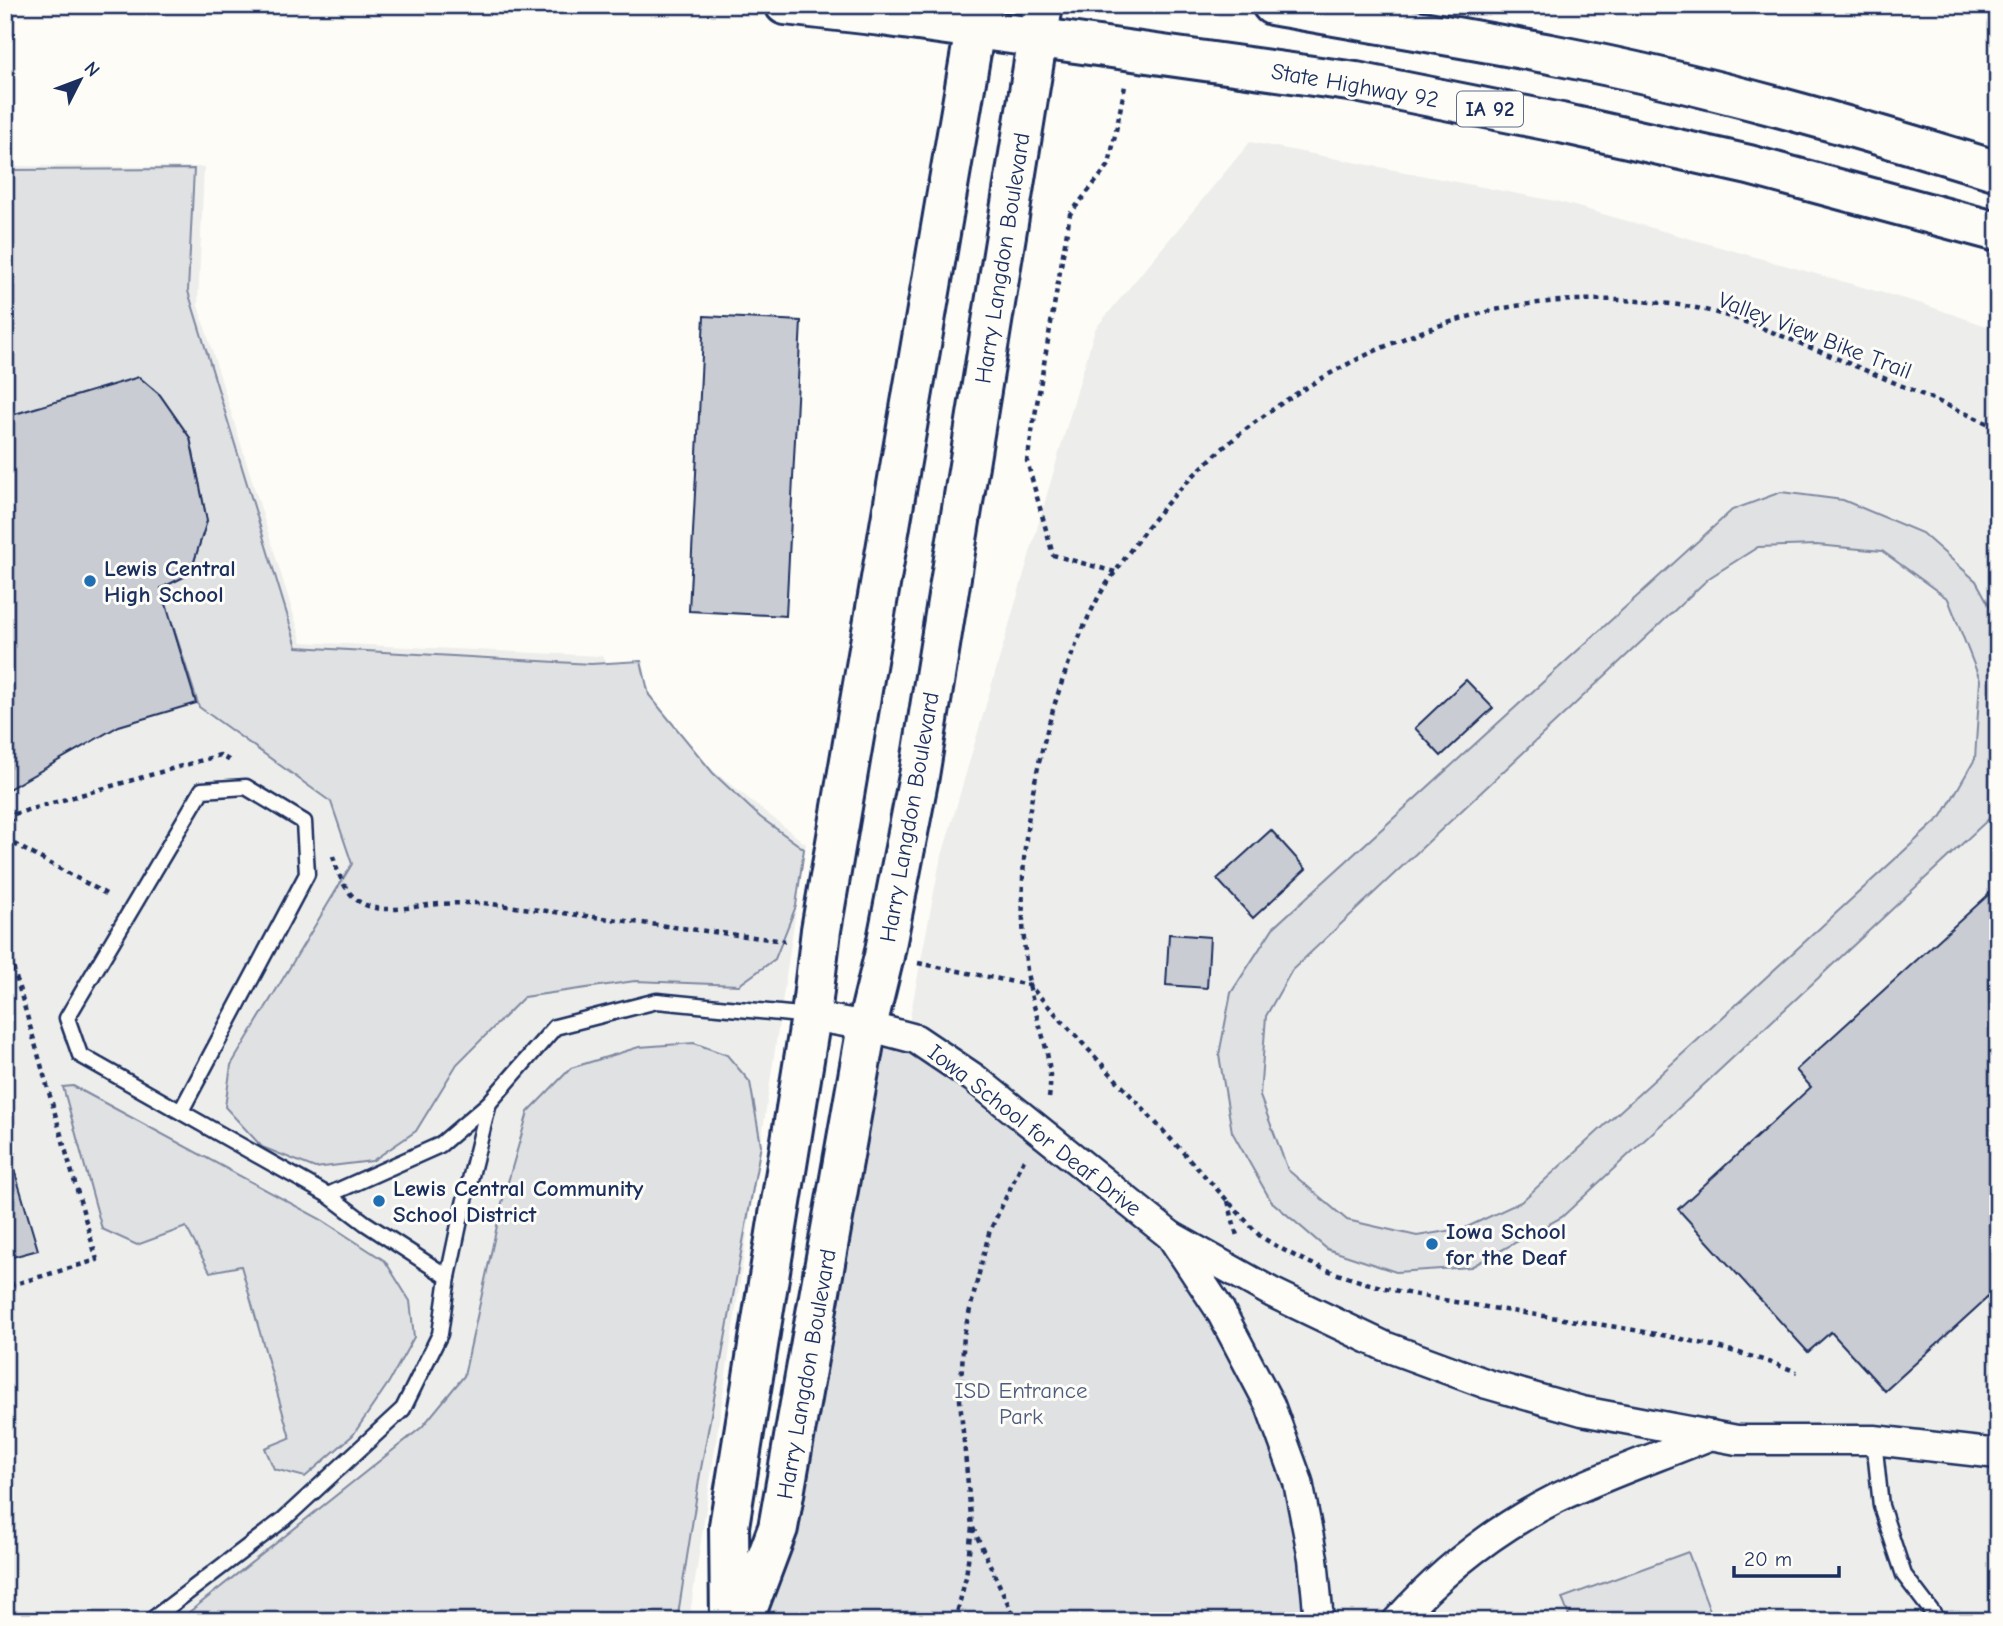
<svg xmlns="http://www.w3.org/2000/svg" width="2003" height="1626" font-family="'Comic Neue',sans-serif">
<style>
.built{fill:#edeeec}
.green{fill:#e0e1e3;stroke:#7e88a0;stroke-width:2;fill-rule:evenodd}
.building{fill:#c9ccd3;stroke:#1b2f5e;stroke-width:2}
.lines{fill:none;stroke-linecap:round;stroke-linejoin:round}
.lane-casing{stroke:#1b2f5e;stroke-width:19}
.street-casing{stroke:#1b2f5e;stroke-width:33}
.secondary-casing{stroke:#1b2f5e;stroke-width:44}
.primary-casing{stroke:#1b2f5e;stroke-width:44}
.path{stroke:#1b2f5e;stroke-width:4.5;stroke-dasharray:5 5;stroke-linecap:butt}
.lane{stroke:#fdfcf7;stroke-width:14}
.street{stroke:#fdfcf7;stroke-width:28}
.secondary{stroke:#fdfcf7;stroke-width:38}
.primary{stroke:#fdfcf7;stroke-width:38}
.poi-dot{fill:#1f6fb2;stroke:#fdfcf7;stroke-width:2.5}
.labels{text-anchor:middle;stroke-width:6;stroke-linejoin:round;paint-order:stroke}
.shield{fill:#fdfcf7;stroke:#5f6c8c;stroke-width:2}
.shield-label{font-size:21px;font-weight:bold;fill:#1b2f5e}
.street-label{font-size:23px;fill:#1b2f5e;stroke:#fdfcf7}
.poi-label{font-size:23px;font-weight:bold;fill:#1b2f5e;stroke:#fdfcf7;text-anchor:start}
.park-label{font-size:23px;fill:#4c5c7f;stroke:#fdfcf7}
</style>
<rect width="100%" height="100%" fill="#fdfcf7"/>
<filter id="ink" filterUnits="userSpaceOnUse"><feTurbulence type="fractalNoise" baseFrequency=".0143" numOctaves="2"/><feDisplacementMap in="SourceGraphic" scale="14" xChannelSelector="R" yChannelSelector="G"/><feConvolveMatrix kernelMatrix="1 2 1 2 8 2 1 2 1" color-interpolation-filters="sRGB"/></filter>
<g filter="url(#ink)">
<g class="built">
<polygon points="1250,142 1560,202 1926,305 1998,330 1998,1621 794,1621 939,866 1095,329"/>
<polygon points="5,166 204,167 198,305 302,642 602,656 682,746 806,844 689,1621 5,1621"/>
</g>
<g class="green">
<polygon points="194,169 188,291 297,647 591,664 641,661 649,695 713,773 760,817 804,849 796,906 775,959 739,985 635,981 524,997 457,1064 416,1131 372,1161 315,1168 262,1147 225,1107 231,1065 352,864 331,802 199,707 161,588 190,574 207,521 190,438 160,395 138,377 5,417 5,170"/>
<path d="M1781,492L1843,500L1922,533L1976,581L1998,621V799L1992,816L1562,1217L1471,1267L1396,1272L1327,1249L1271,1201L1232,1132L1219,1055L1231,993L1273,928L1732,510ZM1816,545L1882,551L1948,599L1980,680L1975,759L1942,816L1521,1202L1465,1228L1417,1236L1347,1220L1288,1170L1260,1096L1266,1016L1292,970L1709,578L1758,547Z"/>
<polygon points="867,1026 916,1039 1171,1236 1270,1405 1319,1621 762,1621"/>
<polygon points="694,1043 727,1055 750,1082 761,1145 700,1474 677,1621 178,1621 422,1427 464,1376 502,1203 528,1112 571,1068 639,1047"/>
<polygon points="73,1086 322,1220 385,1261 410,1301 414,1337 389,1382 353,1435 305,1477 274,1469 265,1448 290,1438 241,1266 210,1272 186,1227 137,1245 102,1229 63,1087"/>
<polygon points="1688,1552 1712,1616 1700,1621 1571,1621 1562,1598"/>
</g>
<g class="building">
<polygon points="704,316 801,321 786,616 689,611"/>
<polygon points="139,377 160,395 190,438 207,521 190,574 161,588 196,703 119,726 5,791 5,444 8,443 5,417"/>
<polygon points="1466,680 1493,708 1441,756 1415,728"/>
<polygon points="1271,830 1306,869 1253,918 1217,879"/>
<polygon points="1998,886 1998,1288 1885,1391 1831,1332 1808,1352 1678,1209 1811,1087 1796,1070"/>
<polygon points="1169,934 1210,937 1207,988 1166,985"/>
<polygon points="5,1139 38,1250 5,1259"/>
</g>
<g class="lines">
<defs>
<g id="lane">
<polyline points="181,1111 307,874 304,822 246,787 202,790 67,1018 80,1055 328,1195 365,1223 448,1277"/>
<polyline points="328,1195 440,1145 489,1103"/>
<polyline points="1874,1440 1881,1506 1904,1575 1939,1621"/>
<polyline points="150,1621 284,1519 403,1409 440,1334 448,1277 460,1220 489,1103 555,1027 657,1001 810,1016"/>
</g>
<g id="street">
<polyline points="811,1016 867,1026 916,1039 974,1078 1171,1236 1220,1310 1270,1405 1298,1482 1313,1558 1319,1621"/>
<polyline points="1171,1236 1273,1293 1384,1346 1487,1384 1582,1411 1737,1440 1874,1440 1998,1454"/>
<path d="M1397,1621C1442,1571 1497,1528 1557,1498C1607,1474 1660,1456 1711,1435"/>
</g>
<g id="secondary">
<polyline points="730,1621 729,1526 811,1016 821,930 979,5"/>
<polyline points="743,1621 778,1528 867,1026 884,956 919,776 1043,5"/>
</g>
<g id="primary">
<polyline points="785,5 882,16 1356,82 1561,123 1749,165 1998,232"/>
<path d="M1272,5C1367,22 1461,37 1555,55C1705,84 1852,126 1998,171"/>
</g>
</defs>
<use href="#lane" class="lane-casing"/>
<use href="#street" class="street-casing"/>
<use href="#secondary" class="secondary-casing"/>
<use href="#primary" class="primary-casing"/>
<g class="path">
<polyline points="1132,5 1132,15"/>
<polyline points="1115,572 1053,555 1027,461 1070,214 1109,165 1125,86"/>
<polyline points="5,832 14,814 220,755 232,762"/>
<polyline points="5,839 110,896"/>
<path d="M333,856C349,915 376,913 428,905C447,903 465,903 483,903L785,941"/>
<polyline points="5,939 97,1260 5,1287"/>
<path d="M918,963L1029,985L1260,1236C1330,1281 1400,1293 1480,1306C1586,1324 1696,1333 1797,1372"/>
<path d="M1049,1098C1055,1056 1036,1024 1029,984C1019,920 1021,854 1033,791C1046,725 1066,659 1097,600C1104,586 1114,574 1123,561C1205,437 1342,348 1486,312C1549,297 1616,297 1679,305C1728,312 1774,333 1819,351C1879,376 1939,401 1998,428"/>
<polyline points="1228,1201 1237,1236"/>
<polyline points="973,1528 1016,1621"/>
<polyline points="955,1621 966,1577 972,1527 960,1400 964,1334 989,1233 1025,1157"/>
</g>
<use href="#lane" class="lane"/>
<use href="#street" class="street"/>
<use href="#secondary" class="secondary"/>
<use href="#primary" class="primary"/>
</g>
</g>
<g class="poi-dot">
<circle cx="90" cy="581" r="7"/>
<circle cx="379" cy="1201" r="7"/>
<circle cx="1432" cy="1244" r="7"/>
</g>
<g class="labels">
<rect class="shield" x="1457" y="91.5" width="66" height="35" rx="5"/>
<g class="shield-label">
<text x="1490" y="116">IA 92</text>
</g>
<g class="street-label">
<text transform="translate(1355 85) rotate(10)" y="8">State Highway 92</text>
<text transform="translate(1002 258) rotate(-81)" y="8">Harry Langdon Boulevard</text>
<text transform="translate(1815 335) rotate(21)" y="8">Valley View Bike Trail</text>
<text transform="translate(909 817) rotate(-80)" y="8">Harry Langdon Boulevard</text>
<text transform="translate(1035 1130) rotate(38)" y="8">Iowa School for Deaf Drive</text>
<text transform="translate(806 1374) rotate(-80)" y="8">Harry Langdon Boulevard</text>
</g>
<g class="poi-label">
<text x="104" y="576">Lewis Central<tspan x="104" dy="26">High School</tspan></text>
<text x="393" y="1196">Lewis Central Community<tspan x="393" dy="26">School District</tspan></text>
<text x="1446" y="1239">Iowa School<tspan x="1446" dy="26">for the Deaf</tspan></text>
</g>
<g class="park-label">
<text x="1021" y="1398">ISD Entrance<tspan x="1021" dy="26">Park</tspan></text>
</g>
</g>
<rect width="2003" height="1626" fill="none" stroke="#fdfcf7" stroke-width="28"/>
<rect x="14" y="14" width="1975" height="1598" fill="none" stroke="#1b2f5e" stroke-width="2.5" filter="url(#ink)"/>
<g transform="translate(80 80) rotate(48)" stroke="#fdfcf7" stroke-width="5" paint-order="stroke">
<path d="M0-5L12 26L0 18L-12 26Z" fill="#1b2f5e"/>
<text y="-10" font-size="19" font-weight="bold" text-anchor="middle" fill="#1b2f5e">N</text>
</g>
<path d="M1734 1566v10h105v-10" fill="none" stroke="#1b2f5e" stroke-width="3.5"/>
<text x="1744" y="1566" font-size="21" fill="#1b2f5e" stroke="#fdfcf7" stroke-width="5" paint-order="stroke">20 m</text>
</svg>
